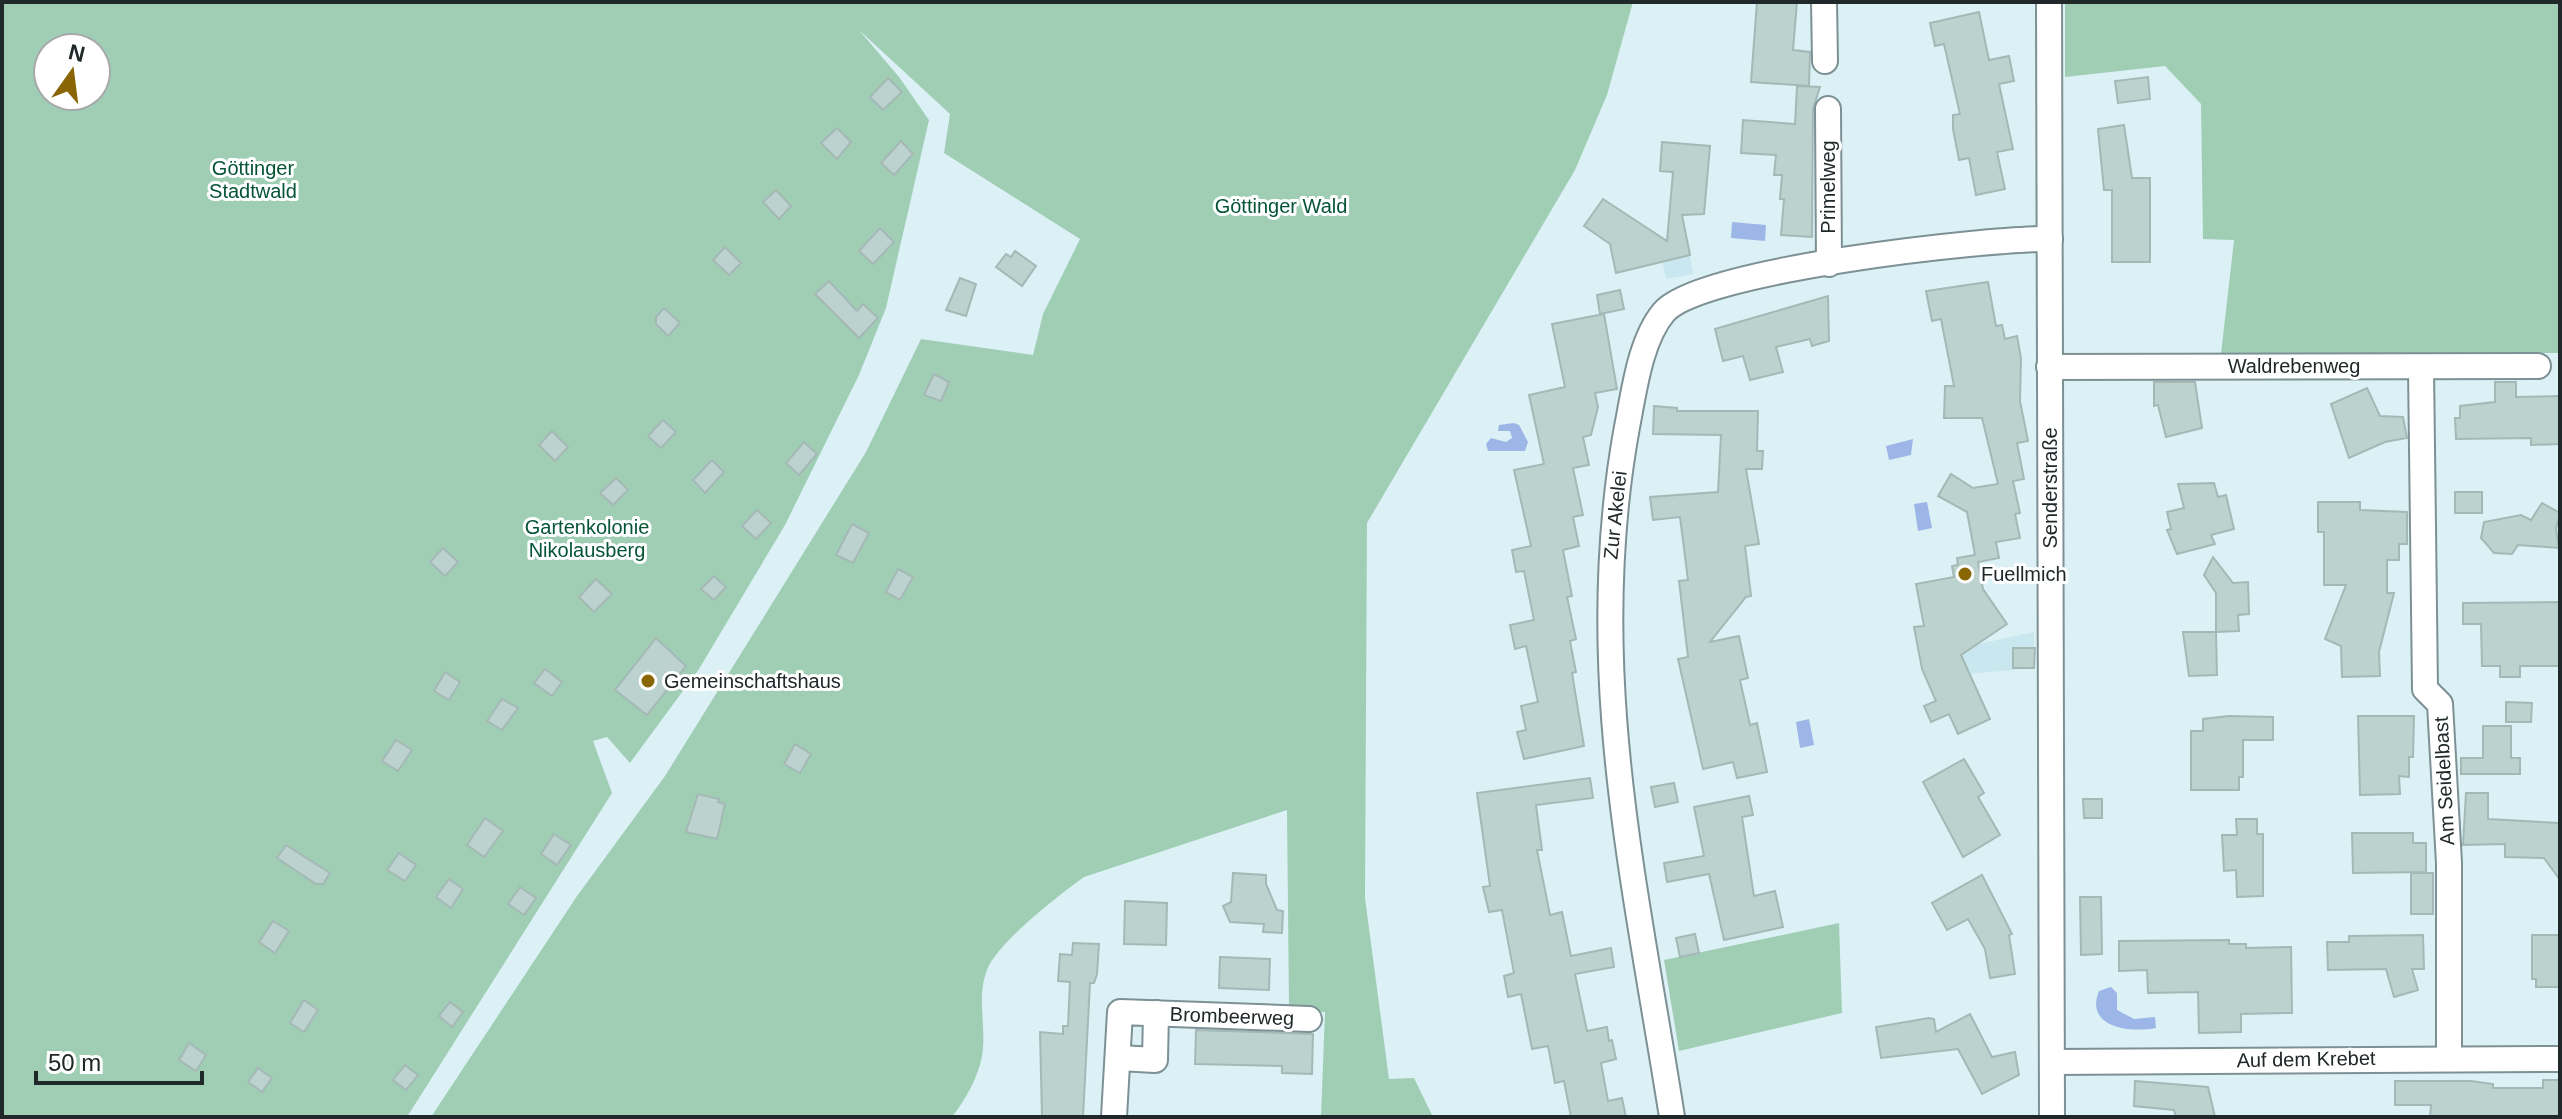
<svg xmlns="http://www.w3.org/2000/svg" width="2562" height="1119" font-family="Helvetica,sans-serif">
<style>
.built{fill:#c8e7ee}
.green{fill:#a0ceb5;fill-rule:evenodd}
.water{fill:#9cb6e8}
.building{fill:#bcd2cf;stroke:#a4b9b5;stroke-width:2}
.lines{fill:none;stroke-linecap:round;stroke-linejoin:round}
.minor-casing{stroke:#7d9195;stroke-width:28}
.minor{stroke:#fff;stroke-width:24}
.poi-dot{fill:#896503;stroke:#fff;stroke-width:3}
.labels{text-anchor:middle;stroke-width:6;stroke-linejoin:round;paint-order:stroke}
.park-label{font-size:20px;fill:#055436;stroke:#fff}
.street-label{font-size:20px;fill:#202829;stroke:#fff}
.poi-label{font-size:20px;fill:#202829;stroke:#fff;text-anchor:start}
</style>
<rect width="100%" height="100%" fill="#dcf1f6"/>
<g class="built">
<polygon points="1686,235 1693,274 1666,279 1658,241"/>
<polygon points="2034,632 2034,668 1969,674 1941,665 1960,648"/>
</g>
<g class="green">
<path d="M2,2H1633L1607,95L1575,170L1367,523L1365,898L1389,1079L1414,1078L1433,1117H1321L1325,1012L1289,1010L1287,810L1084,877C1059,895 997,943 987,970C976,998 987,1028 982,1056C978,1078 965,1100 952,1117H431L577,896L665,776L866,452L921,339L1033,355L1043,314L1080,239L944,153L950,114L859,30L899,77L929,120L886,308L859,375L785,525L699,669L630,763L607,737L593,741L612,793L407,1117H2ZM48,48H96V96H48Z"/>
<polygon points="2065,2 2560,2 2560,353 2221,354 2234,240 2203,239 2201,104 2165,66 2065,77"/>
<polygon points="1839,923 1842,1013 1679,1051 1664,960"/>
</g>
<g class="water">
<polygon points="1732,222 1766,225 1765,241 1731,238"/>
<polygon points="1514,423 1519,425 1528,442 1525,451 1488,451 1486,444 1491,438 1506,442 1512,438 1510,431 1498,431 1499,425"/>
<polygon points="1913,439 1911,455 1889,460 1886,446"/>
<polygon points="1927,502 1932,528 1918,531 1914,504"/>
<polygon points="1809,719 1814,745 1800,748 1796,722"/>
<path d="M2111,987L2117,993V1010L2134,1019L2155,1017L2156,1028C2131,1033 2084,1028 2099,991Z"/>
</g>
<g class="building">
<polygon points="1757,2 1797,2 1793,50 1810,52 1809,86 1751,82"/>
<polygon points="1979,12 1989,60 2009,56 2014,81 1999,84 2013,149 1997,152 2005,189 1976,195 1969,158 1959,160 1953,129 1953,115 1960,114 1944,44 1935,46 1930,23"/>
<polygon points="2148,77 2150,99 2118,103 2115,81"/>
<polygon points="888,78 902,92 883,110 870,97"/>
<polygon points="1797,86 1820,87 1813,109 1812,237 1781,235 1784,199 1780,199 1782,175 1774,175 1776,155 1741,153 1743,120 1795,124"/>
<polygon points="2124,125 2132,178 2150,178 2150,262 2112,262 2112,190 2104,190 2098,129"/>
<polygon points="837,128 851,142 837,159 821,143"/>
<polygon points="901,141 913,154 894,175 881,163"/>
<polygon points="1662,142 1710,146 1704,214 1682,215 1690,255 1616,273 1610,244 1584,226 1603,199 1667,241 1673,172 1660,171"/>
<polygon points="776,190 791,206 779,219 763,202"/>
<polygon points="880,228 894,242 873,264 859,251"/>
<polygon points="725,247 741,263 729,275 713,260"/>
<polygon points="1015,251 1036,266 1022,286 996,267 1006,254 1011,257"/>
<polygon points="960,278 976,284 966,316 946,310"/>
<polygon points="829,281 857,311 863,304 878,318 859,338 815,294"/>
<polygon points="1988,282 1996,326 2002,325 2005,339 2017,336 2021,358 2020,401 2028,441 2017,443 2024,479 2013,481 2020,513 2015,514 2020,538 1996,542 1999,558 1978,562 1983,589 2007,624 1961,655 1990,719 1958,734 1949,714 1931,722 1924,706 1936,701 1922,669 1914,627 1924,626 1916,584 1954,577 1952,566 1958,565 1957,558 1975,555 1967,512 1938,496 1951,474 1973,488 1998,484 1982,418 1944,418 1945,386 1954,386 1941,319 1932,321 1926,291"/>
<polygon points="1620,290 1624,309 1600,314 1597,295"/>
<polygon points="1828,296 1829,341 1812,346 1810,339 1776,347 1783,372 1750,380 1743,356 1723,361 1715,329"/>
<polygon points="664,308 680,323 668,336 656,324 656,317"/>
<polygon points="1604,314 1617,389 1595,393 1598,407 1591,435 1583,437 1589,465 1573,468 1583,515 1573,517 1579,546 1563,550 1572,596 1567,597 1576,639 1570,641 1576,672 1572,673 1584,746 1524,759 1517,732 1526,730 1521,706 1538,702 1526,646 1515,649 1510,625 1534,620 1524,571 1516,572 1512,550 1531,546 1514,470 1544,464 1529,395 1565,387 1552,324"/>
<polygon points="934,374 949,382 941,401 924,395"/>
<polygon points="2154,382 2195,382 2202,428 2166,437 2158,405 2154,406"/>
<polygon points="2495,382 2516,382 2516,397 2560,396 2560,444 2531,445 2531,438 2456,439 2455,418 2460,418 2460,406 2495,402"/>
<polygon points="2367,388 2380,416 2403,417 2407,438 2385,442 2349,458 2331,404"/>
<polygon points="1654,406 1677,408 1677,411 1758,411 1757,451 1763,451 1762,469 1746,469 1759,544 1745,546 1751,596 1746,597 1710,642 1739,636 1748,678 1740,680 1750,725 1757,723 1767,772 1737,778 1733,762 1703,769 1678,659 1688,657 1679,581 1688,580 1680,517 1653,520 1650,497 1718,492 1721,435 1653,434"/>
<polygon points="663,420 676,432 661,448 648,436"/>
<polygon points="552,431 568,447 555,461 539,445"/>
<polygon points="804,442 817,454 799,475 786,463"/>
<polygon points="712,460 724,472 705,493 693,480"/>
<polygon points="616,478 628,490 613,505 600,493"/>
<polygon points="2214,483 2218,497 2226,495 2234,529 2211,535 2215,544 2177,554 2167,530 2171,529 2167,512 2184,508 2178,484"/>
<rect x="2455" y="492" width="27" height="21"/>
<polygon points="2318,502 2360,502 2360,510 2407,512 2407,544 2399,544 2399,560 2387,560 2387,593 2394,593 2379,652 2380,676 2342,677 2341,646 2325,639 2346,585 2324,585 2324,532 2318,532"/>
<polygon points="2542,503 2560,513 2556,529 2559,548 2518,545 2512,554 2494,553 2481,538 2484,522 2521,515 2531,520"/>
<polygon points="757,510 771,523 756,539 742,526"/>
<polygon points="852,524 869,533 853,563 836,555"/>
<polygon points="443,548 458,562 445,576 430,562"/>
<polygon points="2213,557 2233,583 2248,582 2249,614 2238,615 2239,631 2216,632 2216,593 2204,575"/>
<polygon points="898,569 913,577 900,600 886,592"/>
<polygon points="714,576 726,587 714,600 701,589"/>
<polygon points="596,579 612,594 594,612 579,597"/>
<polygon points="2560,602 2560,666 2520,666 2520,677 2500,677 2500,666 2482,666 2481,624 2463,624 2463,603"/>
<polygon points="2183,632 2216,632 2217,675 2189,676"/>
<polygon points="656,638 686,666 647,715 615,690"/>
<polygon points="2013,648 2035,648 2034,668 2013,668"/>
<polygon points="545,669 562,682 552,696 534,683"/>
<polygon points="445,672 460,682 449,700 434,691"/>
<polygon points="502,699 518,708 502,730 487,721"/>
<polygon points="2506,702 2532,703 2531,722 2506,722"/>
<polygon points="2229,716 2273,717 2273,740 2243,740 2243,777 2239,777 2239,790 2191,790 2191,731 2203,731 2203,719"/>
<polygon points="2358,716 2414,716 2413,757 2409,757 2409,777 2399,776 2400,794 2360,795"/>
<polygon points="2483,726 2511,726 2511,758 2520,758 2520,774 2461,774 2461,758 2483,758"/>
<polygon points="396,740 412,750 398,771 382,761"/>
<polygon points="795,744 811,754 800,773 784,764"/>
<polygon points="1964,759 1984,793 1978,797 2000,835 1963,857 1923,782"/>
<polygon points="1590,778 1593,798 1536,805 1542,850 1537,850 1550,915 1562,912 1571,956 1611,948 1614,967 1575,974 1587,1031 1607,1027 1609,1041 1612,1040 1616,1059 1601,1063 1608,1101 1622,1098 1626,1117 1571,1117 1564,1081 1555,1083 1548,1046 1532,1049 1521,994 1508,997 1504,976 1514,973 1502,910 1489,912 1483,887 1490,886 1477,793"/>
<polygon points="1674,783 1678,802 1655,807 1651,787"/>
<polygon points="2466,793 2488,793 2488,819 2560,823 2560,880 2544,858 2505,857 2505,844 2463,845"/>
<polygon points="698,794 719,799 718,802 725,804 717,839 686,832"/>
<polygon points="1749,796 1753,815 1742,817 1754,896 1775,891 1783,927 1724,940 1709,874 1667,882 1664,863 1704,856 1694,807"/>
<polygon points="2083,799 2102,799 2102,818 2084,818"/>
<polygon points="485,818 503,831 484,857 467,845"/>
<polygon points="2236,819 2257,819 2257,834 2263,834 2263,896 2237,897 2236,870 2224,871 2222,835 2237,835"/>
<polygon points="2352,833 2413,833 2413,843 2426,843 2426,872 2353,873"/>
<polygon points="554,834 571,845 557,865 541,854"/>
<polygon points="286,845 330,873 323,884 316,884 277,858"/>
<polygon points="399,853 416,865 405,881 387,870"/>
<polygon points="1233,873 1266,875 1266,884 1277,910 1283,911 1282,933 1263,932 1264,924 1230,922 1223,906 1231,902"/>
<rect x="2411" y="873" width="22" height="41"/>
<polygon points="1982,875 2012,934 2009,935 2015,974 1990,978 1985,949 1968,919 1947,930 1932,903"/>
<polygon points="449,879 463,889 451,908 436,897"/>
<polygon points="520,887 536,898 524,915 508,904"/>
<polygon points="2080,897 2101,897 2102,954 2081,955"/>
<polygon points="1125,901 1167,903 1166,945 1124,944"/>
<polygon points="273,921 289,931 275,953 259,942"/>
<polygon points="1695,934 1699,953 1680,957 1676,938"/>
<polygon points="2423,935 2424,969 2412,969 2418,990 2394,997 2386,969 2328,970 2327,942 2349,942 2349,936"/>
<polygon points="2532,935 2560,935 2560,987 2536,987 2536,979 2532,979"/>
<polygon points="2229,940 2229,944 2246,944 2246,948 2291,947 2292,1013 2241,1014 2241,1032 2199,1033 2198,992 2148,993 2147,970 2119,971 2119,941"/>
<polygon points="1073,943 1099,944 1097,974 1094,983 1090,983 1083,1117 1042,1117 1040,1032 1063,1034 1063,1026 1068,1026 1070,982 1058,981 1060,954 1072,955"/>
<polygon points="1220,957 1270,959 1269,990 1219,988"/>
<polygon points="304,1000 318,1010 304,1032 290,1023"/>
<polygon points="450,1002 463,1012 452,1027 439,1016"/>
<polygon points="1970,1014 1992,1057 2015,1052 2019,1075 1982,1094 1958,1049 1881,1058 1876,1027 1929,1018 1934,1019 1936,1032"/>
<polygon points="1196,1030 1313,1034 1312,1074 1282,1073 1282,1066 1195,1064"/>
<polygon points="189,1043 206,1055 196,1071 179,1060"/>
<polygon points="405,1065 418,1075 406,1090 393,1080"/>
<polygon points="258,1068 272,1078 262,1092 248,1082"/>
<polygon points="2543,1080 2560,1080 2560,1117 2430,1117 2431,1105 2395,1105 2395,1081 2471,1081 2493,1084 2493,1088 2543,1088"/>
<polygon points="2135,1081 2208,1087 2215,1117 2176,1117 2174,1110 2134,1106"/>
</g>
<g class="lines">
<defs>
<g id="minor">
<polyline points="1824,2 1825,61"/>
<polyline points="2049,2 2052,1117"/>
<polyline points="1828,109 1829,264"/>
<polyline points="2049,367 2538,366"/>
<polyline points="2421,367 2425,689 2440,704 2449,863 2449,1058"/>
<polyline points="1119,1058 1155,1060 1156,1013"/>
<polyline points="2052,1062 2560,1059"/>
<polyline points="1114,1117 1120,1012 1309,1019"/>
<path d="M1672,1117C1635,881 1583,667 1627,427C1634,392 1640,340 1664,312C1699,270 1988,238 2050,239"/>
</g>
</defs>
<use href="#minor" class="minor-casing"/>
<use href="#minor" class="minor"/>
</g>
<g class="poi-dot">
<circle cx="1965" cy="574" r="8"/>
<circle cx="648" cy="681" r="8"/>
</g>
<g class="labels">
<g class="park-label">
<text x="253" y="175">Göttinger<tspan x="253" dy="23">Stadtwald</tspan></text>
<text x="1281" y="213">Göttinger Wald</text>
<text x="587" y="534">Gartenkolonie<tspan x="587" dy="23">Nikolausberg</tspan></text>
</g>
<g class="street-label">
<text transform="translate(1828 187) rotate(-90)" y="7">Primelweg</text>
<text x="2294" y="373">Waldrebenweg</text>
<text transform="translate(2050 488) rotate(-90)" y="7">Senderstraße</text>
<text transform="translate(1615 515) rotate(-84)" y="7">Zur Akelei</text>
<text transform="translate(2444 781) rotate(-93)" y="7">Am Seidelbast</text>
<text transform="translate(1232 1016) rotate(2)" y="7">Brombeerweg</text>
<text transform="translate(2306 1059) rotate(-1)" y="7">Auf dem Krebet</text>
</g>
<g class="poi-label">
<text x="1981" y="581">Fuellmich</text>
<text x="664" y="688">Gemeinschaftshaus</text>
</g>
</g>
<rect width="2562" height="1119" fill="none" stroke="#202829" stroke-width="8"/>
<g transform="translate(72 72) rotate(14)"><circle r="38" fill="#ffffff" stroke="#a6a9a9" stroke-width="2"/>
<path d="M0-6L14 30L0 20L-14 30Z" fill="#896503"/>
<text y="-12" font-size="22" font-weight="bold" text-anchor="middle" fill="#202829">N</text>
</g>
<path d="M36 1071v12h166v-12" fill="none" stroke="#202829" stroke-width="4"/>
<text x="48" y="1071" font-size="24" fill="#202829" stroke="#ffffff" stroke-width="6" paint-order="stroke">50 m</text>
</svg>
